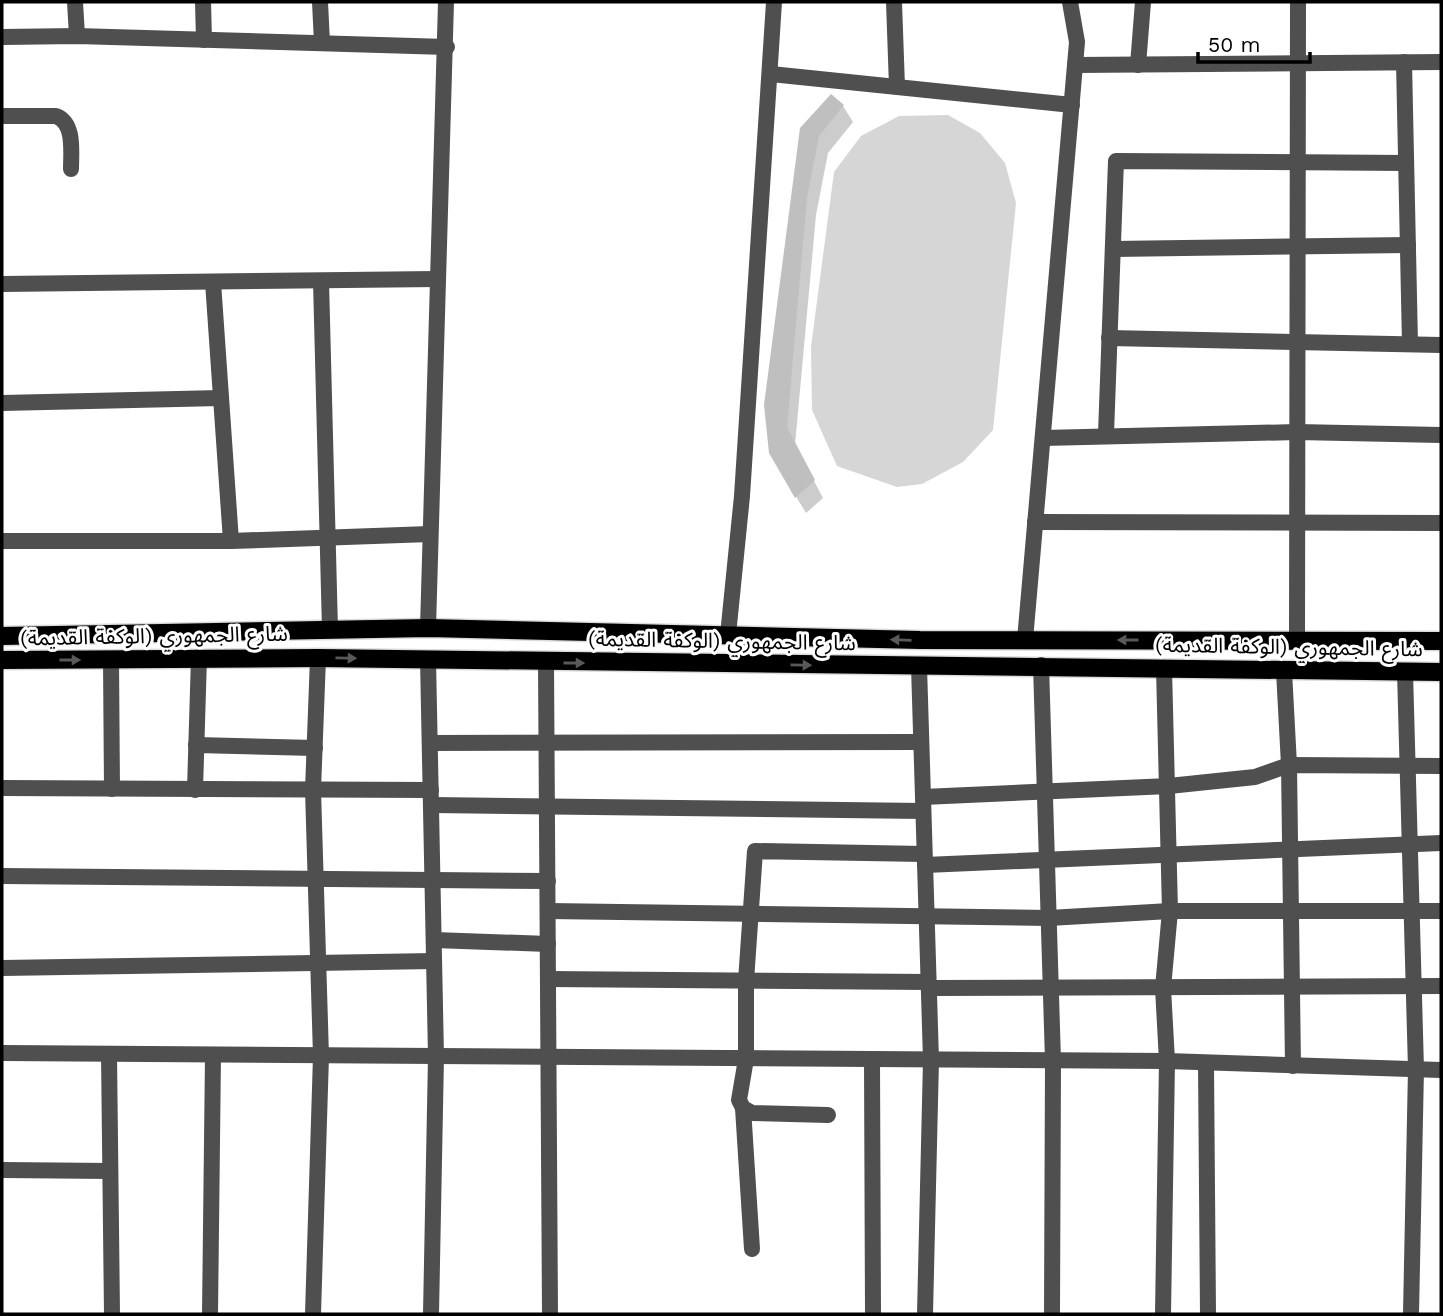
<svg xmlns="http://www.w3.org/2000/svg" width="1443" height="1316" font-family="'Work Sans','Noto Sans Arabic',sans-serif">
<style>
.green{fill:#d6d6d6}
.shadow{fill:#0003}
.building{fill:#bfbfbf}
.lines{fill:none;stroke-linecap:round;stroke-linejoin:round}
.major-casing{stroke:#dbdbdb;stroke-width:21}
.minor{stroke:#4f4f4f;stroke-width:16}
.major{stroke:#000;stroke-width:18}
.oneway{fill:#595959}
.labels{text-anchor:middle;stroke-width:6;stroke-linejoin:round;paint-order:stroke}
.street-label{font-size:21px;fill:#000;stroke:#fff}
</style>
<rect width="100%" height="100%" fill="#fff"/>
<polygon class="green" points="948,115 980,133 1005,163 1016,203 993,430 963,462 922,484 897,487 837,466 812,410 811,347 834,172 861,136 899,116"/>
<polygon class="shadow" points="843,106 853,122 828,153 816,215 795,445 823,498 806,513 770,453 802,129"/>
<polygon class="building" points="831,94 844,105 819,136 807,197 787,427 815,480 795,498 769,453 764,405 800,128"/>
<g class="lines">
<defs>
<g id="major">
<polyline points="2,636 428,628 920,640 1441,641"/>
<polyline points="2,660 318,658 1441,672"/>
</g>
</defs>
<use href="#major" class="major-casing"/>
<g class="minor">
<polyline points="75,2 77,36"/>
<polyline points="203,2 204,40"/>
<polyline points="320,2 322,43"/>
<polyline points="894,2 897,87"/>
<polyline points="2,37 77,36 447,47"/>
<polyline points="1404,62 1410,344"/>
<polyline points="1075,65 1441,62"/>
<polyline points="1138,65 1143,2"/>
<polyline points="771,74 1072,105"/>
<path d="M2,116H56C75,123 71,152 71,169"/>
<polyline points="1113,249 1408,245"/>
<polyline points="321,281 330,630"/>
<polyline points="213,282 231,541"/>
<polyline points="2,284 437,279"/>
<polyline points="1109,338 1441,345"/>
<polyline points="2,403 221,398"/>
<polyline points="1106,434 1116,161 1406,163"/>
<polyline points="1043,438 1297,432 1441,435"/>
<polyline points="1035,522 1441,523"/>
<polyline points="2,541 231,541 430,534"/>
<polyline points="428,628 446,2"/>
<polyline points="728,635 742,496 774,2"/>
<polyline points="1025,640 1077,42 1070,2"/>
<polyline points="1297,640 1298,2"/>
<polyline points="428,659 436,1057 431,1314"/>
<polyline points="111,660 112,789"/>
<polyline points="546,662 550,1314"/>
<polyline points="1041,665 1053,1061 1052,1314"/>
<polyline points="919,666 931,1060 925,1314"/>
<polyline points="1284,671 1289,765 1293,1066"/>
<polyline points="1405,672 1416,1069 1411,1314"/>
<polyline points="430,743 921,742"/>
<polyline points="196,745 315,748"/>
<polyline points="2,788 431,790"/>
<polyline points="195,790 199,657"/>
<polyline points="923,797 1169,786 1255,777 1289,765 1441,766"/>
<polyline points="432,805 923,811"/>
<polyline points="925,865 1441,843"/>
<polyline points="2,876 548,881"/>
<polyline points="548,911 1049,918 1170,911 1441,911"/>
<polyline points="434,940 548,944"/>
<polyline points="2,968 434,961"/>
<polyline points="548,979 928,982"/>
<polyline points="929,988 1441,986"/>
<polyline points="2,1053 1167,1061 1441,1070"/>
<polyline points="109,1054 112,1314"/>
<polyline points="872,1061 873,1314"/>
<polyline points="1206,1064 1208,1314"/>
<polyline points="743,1108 752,1249"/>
<polyline points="828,1115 752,1113 743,1108 739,1100 746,1059 746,981 755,851 924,854"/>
<polyline points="2,1170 110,1171"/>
<polyline points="210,1314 213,1055"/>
<polyline points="313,1314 321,1056 313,790 318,658"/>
<polyline points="1163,1314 1167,1061 1163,988 1170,911 1164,668"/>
</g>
<use href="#major" class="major"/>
</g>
<defs><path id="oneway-solid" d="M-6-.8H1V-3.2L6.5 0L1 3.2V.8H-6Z" transform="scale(1.75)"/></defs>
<g class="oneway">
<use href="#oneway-solid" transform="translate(901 640) rotate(-178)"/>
<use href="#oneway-solid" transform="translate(1128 640) rotate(-180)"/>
<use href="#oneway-solid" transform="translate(346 658) rotate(1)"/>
<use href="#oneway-solid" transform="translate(70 660)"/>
<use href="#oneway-solid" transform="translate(574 663)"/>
<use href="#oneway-solid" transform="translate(801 665) rotate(1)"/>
</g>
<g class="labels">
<g class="street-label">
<text transform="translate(154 636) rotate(-1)" y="7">شارع الجمهوري (الوكفة القديمة)</text>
<text transform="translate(722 641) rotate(1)" y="7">شارع الجمهوري (الوكفة القديمة)</text>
<text transform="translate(1289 647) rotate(1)" y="7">شارع الجمهوري (الوكفة القديمة)</text>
</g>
</g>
<rect width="1443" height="1316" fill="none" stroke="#000000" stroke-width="7"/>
<path d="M1198 52v10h112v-10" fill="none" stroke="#000000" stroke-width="3.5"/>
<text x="1208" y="52" font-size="21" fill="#000000" stroke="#ffffff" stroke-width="5" paint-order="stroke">50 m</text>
</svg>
